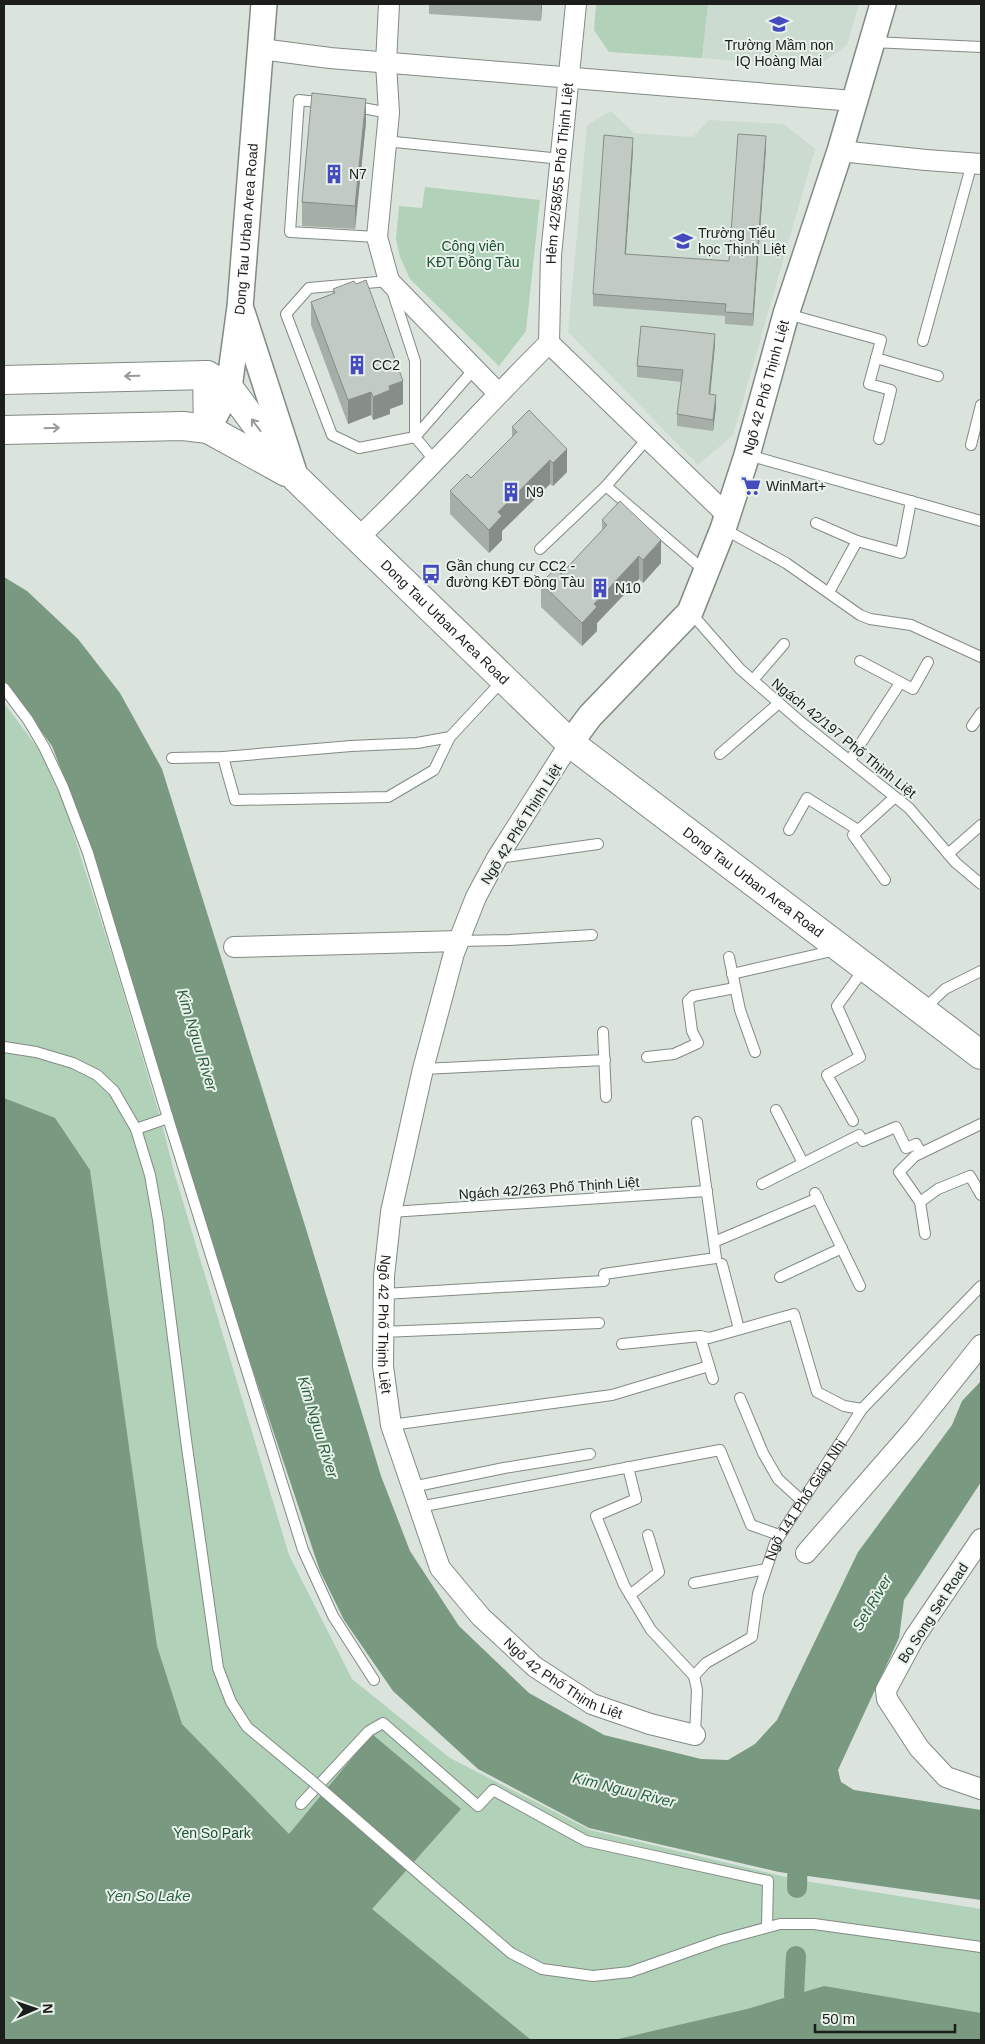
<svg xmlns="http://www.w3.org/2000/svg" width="985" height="2044" font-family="Helvetica,sans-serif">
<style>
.built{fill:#ccdbcf}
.green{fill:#b1d1b9}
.water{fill:#799981}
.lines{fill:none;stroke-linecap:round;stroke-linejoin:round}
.canal{stroke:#799981;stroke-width:20}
.service-casing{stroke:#828a84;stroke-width:12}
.minor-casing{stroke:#828a84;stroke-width:22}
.tertiary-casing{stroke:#828a84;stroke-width:28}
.secondary-casing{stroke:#828a84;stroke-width:30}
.service{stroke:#fff;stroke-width:10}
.minor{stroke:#fff;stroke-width:20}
.tertiary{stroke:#fff;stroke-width:25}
.secondary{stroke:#fff;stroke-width:28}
.service-bridge-casing{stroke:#828a84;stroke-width:12;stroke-linecap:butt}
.service-bridge{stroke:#fff;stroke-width:10}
.wall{fill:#a6aea8}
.shaded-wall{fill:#878d88}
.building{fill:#c1cac3;stroke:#878d88}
.oneway{stroke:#989a98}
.labels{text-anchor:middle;stroke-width:4;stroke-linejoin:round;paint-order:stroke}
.poi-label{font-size:14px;fill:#1b1e1b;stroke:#e8f1ea;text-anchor:start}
.street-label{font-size:14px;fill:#1b1e1b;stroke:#e8f1ea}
.park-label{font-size:14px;fill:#1b502e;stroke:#e8f1ea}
.water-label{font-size:15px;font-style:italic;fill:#2b5f3c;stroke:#e8f1ea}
</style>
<rect width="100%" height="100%" fill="#dbe3dd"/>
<g class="built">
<polygon points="708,4 859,4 847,45 816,67 702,58"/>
<polygon points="611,111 634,133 693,137 709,120 784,124 815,149 733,435 698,465 568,332 587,125"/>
</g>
<g class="green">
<polygon points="596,4 708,4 702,58 609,52 594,30"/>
<polygon points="425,187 540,200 526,331 499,366 410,279 400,257 396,239 399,206 422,208"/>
<polygon points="4,703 40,751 64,804 116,968 161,1120 174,1172 289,1555 352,1679 450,1758 590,1830 798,1880 981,1909 981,2040 4,2040"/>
</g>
<g class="water">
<polygon points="4,577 27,591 78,639 120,693 162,769 307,1232 381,1476 410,1551 459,1626 529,1693 604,1735 701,1759 728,1760 755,1744 777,1720 858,1552 952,1425 962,1401 981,1381 981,1482 904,1600 899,1638 838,1770 841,1782 854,1790 981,1810 981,1900 779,1872 589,1828 478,1769 393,1691 344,1620 320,1571 223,1281 93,852 52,746 4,680"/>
<polygon points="4,1098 55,1118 90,1170 157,1646 182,1724 289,1834 372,1734 461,1809 372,1909 531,2040 4,2040"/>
<polygon points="824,1986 981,2013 981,2040 614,2040 747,2009"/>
</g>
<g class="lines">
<g class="canal">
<polyline points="797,1888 798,1848"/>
<polyline points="794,1995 796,1956"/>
</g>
<defs>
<g id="service">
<polyline points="872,42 981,47"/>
<polyline points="326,103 299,100 290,232 377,237"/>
<polyline points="352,106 389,113"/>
<polyline points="385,141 561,159"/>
<polyline points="787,314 881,340 869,384 891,390 879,439"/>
<polyline points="923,341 972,163"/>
<polyline points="876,358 938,376"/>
<polyline points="971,445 981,405"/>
<polyline points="748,455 981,521"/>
<polyline points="435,461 415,437 359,448 332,435 286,314 309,288 389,281 415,361 415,437 475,368"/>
<polyline points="606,486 705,571"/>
<polyline points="816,523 857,541 901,553 911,501"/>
<polyline points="724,529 786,563 860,615 870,619 911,625 981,657"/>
<polyline points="540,549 606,486 648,438"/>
<polyline points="829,592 857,541"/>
<polyline points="691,613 740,669 802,723 909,808 956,863 981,884"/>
<polyline points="860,661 913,689 928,662"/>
<polyline points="753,680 784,644"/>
<polyline points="4,688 28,720 44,747 63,787 88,853 168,1118 136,1129"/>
<polyline points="972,726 981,713"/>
<polyline points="720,754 779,703"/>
<polyline points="223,757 235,800 388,797 434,770 450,737"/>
<polyline points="172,758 223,757 351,746 417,743 450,737 503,680"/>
<polyline points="850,760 900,683"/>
<polyline points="789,830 807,798 858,830"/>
<polyline points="948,854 981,825"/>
<polyline points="498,858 598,844"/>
<polyline points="885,880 853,835 895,797"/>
<polyline points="459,941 509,940 592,935"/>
<polyline points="729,957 740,1010 755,1052"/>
<polyline points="732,974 836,950"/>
<polyline points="924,1009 945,989 981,971"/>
<polyline points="603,1032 606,1097"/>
<polyline points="4,1047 36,1052 73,1063 97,1075 114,1091 136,1129 150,1175 158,1220 186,1440 218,1668 231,1702 247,1727 311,1780"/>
<polyline points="647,1057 674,1054 698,1043 692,1031 688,1001 693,996 735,988"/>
<polyline points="423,1069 605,1060"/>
<polyline points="776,1110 803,1163"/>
<polyline points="168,1118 303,1550 333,1616 374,1680"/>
<polyline points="853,1121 827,1075 860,1057 837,1006 864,969"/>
<polyline points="762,1184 859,1135 863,1141 896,1127 906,1148 916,1144 921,1153"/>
<polyline points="815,1193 860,1286"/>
<polyline points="920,1202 938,1189 970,1176 981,1195"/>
<polyline points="391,1212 707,1191"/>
<polyline points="925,1234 920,1202 899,1172 915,1156 981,1124"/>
<polyline points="714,1242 818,1198"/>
<polyline points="722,1264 739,1329"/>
<polyline points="604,1274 716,1258 697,1122"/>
<polyline points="780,1277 842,1248"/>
<polyline points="384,1294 604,1281"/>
<polyline points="382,1332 599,1323"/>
<polyline points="700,1336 713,1379"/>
<polyline points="622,1344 700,1336 709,1338 794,1314 817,1392 844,1406 862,1409"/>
<polyline points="740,1398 763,1453 778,1479 802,1501"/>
<polyline points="391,1425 612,1395 709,1366"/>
<polyline points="628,1467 636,1499 596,1516 624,1585 651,1630 694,1676"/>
<polyline points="412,1487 504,1468 590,1454"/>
<polyline points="419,1507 720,1450 751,1525 779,1535"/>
<polyline points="694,1583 766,1569"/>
<polyline points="630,1595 659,1572 648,1535"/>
<path id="s1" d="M695,1735L697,1690L694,1676L706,1663L752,1637L758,1594L775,1543L862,1409L981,1286"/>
<polyline points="301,1804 369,1731 383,1723 478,1806 493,1790 586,1841 768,1881 767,1927"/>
<polyline points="426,1880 511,1953 542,1969 593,1976 630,1972 721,1940 780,1924 814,1924 981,1947"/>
</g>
<g id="minor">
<polyline points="389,4 386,63 389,113 377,237 389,281 498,393"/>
<polyline points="261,49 330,58 854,101"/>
<polyline points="840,151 926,160 981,164"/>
<path id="s2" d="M549,343L551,255L576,4"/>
<polyline points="549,343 727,515"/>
<path d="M357,539C424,476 484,407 549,343"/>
<path id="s3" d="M570,743L497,858L476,897L454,953L423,1069L391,1212L384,1276L383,1366L391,1425L440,1568L481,1617L535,1667L592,1704L650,1724L695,1735"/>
<polyline points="234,947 459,941"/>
<polyline points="981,1539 914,1638 886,1690 887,1699 919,1748 946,1777 981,1789"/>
<polyline points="806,1553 914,1429 981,1345"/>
</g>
<g id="tertiary">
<polyline points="242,312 293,469"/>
<path id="s4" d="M208,429L229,388L240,307L264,4"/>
<path id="s5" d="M570,743L590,716L690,612L723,529L747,455L786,314L840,151L883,4"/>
</g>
<g id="secondary">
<polyline points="207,375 208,429"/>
<path id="s6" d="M4,380L207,375L229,388L296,478L570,743L981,1055"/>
<polyline points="4,430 183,426 208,429 286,472"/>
</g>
</defs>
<use href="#service" class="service-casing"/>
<use href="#minor" class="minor-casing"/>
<use href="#tertiary" class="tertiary-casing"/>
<use href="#secondary" class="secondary-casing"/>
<use href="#service" class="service"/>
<use href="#minor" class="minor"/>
<use href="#tertiary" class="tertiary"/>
<use href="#secondary" class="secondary"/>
<defs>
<polyline id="service-bridge" points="311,1780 426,1880"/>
</defs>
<use href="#service-bridge" class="service-bridge-casing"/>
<use href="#service-bridge" class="service-bridge"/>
</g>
<g class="wall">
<polygon points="429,4 542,4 541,21 429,14"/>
<polygon points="366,122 355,229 302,226 302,202"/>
<polygon points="766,148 753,326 725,324 725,316 593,306 593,294 633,150 626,254 729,261"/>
<polygon points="333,289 403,404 390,409 390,414 373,420 371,415 348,424 311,325 311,302 333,294"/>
<polygon points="715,345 710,395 716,407 713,431 677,426 677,414 681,382 637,377 637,366"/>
<polygon points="512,427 567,472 553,486 550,484 502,531 502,540 489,553 450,514 450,491 471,478 512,437"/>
<polygon points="602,520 661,563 643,583 639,579 597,623 597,631 582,646 541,607 541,583 561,574 602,530"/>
</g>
<g class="shaded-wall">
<polygon points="541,4 542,4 541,21"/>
<polygon points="366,99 366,122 355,229 355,206"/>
<polygon points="766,136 766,148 753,326 753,314"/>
<polygon points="633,138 633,150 625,266 625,254"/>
<polygon points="715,334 715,345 709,406 709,394"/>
<polygon points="403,381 403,404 390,409 390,414 373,420 373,397 389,386"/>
<polygon points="371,392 371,415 348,424 348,400"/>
<polygon points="716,395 716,407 713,431 713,420"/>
<polygon points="567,449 567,472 553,486 553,463"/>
<polygon points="550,460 550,484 502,531 502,540 489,553 489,530 498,512"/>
<polygon points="661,540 661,563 643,583 643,560"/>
<polygon points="639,556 639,579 597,623 597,631 582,646 582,623 594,604"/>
</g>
<g class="building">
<polygon points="312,93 366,99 355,206 302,202"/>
<polygon points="738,134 766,136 753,314 725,312 726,304 593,294 604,135 633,138 625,254 729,261"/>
<polygon points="366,280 403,381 389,386 390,390 373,397 371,392 348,400 311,302 335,293 333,289 354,281 356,284"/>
<polygon points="641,326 715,334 709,394 716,395 713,420 677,414 683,370 637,366"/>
<polygon points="529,410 567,449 553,463 550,460 498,512 502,516 489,530 450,491 467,474 471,478 517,432 512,427"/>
<polygon points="620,501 661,540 643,560 639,556 594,604 597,607 582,623 541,583 555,569 561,574 607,525 602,520"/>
</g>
<defs><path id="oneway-shaft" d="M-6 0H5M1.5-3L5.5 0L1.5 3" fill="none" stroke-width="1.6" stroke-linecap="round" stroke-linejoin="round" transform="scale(1.25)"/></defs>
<g class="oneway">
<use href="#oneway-shaft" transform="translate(132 376) rotate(179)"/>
<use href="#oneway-shaft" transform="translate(256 425) rotate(-127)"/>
<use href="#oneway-shaft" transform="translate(52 428) rotate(-2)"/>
</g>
<defs>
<symbol id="school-bare" viewBox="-9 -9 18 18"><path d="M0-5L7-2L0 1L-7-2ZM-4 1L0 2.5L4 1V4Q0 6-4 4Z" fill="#464abf" stroke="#e8f1ea" stroke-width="2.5" paint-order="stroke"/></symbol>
<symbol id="building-bare" viewBox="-9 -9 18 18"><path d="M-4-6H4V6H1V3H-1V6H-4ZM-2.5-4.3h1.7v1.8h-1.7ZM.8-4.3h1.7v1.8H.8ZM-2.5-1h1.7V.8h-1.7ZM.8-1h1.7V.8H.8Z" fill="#464abf" stroke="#e8f1ea" stroke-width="2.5" paint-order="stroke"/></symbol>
<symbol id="supermarket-bare" viewBox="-9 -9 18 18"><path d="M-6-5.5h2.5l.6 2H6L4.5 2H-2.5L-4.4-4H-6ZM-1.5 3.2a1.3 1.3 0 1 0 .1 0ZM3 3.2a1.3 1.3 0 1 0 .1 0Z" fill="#464abf" stroke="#e8f1ea" stroke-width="2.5" paint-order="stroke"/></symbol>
<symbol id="bus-bare" viewBox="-9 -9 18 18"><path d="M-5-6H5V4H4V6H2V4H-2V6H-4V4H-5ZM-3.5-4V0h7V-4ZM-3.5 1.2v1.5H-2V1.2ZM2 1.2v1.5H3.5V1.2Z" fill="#464abf" stroke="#e8f1ea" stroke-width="2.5" paint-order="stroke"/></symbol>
</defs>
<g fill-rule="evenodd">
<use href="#school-bare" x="765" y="10" width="28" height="28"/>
<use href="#building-bare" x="320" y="160" width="28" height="28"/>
<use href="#school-bare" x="669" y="227" width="28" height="28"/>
<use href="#building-bare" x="343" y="351" width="28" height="28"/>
<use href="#supermarket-bare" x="737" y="472" width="28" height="28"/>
<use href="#building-bare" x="497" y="478" width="28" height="28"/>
<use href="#bus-bare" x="417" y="560" width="28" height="28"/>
<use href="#building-bare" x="586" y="574" width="28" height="28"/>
</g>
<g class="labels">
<g class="poi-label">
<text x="779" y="50" text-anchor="middle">Trường Mầm non<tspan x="779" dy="16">IQ Hoàng Mai</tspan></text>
<text x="349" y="179">N7</text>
<text x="698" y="238">Trường Tiểu<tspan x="698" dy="16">học Thịnh Liệt</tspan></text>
<text x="372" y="370">CC2</text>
<text x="766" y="491">WinMart+</text>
<text x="526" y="497">N9</text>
<text x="446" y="571">Gần chung cư CC2 -<tspan x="446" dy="16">đường KĐT Đồng Tàu</tspan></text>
<text x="615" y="593">N10</text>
</g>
<g class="street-label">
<text dy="5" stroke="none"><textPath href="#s2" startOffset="170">Hẻm 42/58/55 Phố Thịnh Liệt</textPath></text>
<text dy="5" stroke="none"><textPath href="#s4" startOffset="206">Dong Tau Urban Area Road</textPath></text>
<text dy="5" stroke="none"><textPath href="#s5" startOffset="415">Ngõ 42 Phố Thịnh Liệt</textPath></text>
<text dy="5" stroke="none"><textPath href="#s6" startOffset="548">Dong Tau Urban Area Road</textPath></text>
<text transform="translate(844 738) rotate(39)" y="5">Ngách 42/197 Phố Thịnh Liệt</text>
<text transform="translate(521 824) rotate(-58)" y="5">Ngõ 42 Phố Thịnh Liệt</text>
<text dy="5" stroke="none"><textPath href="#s6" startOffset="952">Dong Tau Urban Area Road</textPath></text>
<text transform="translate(549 1188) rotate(-4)" y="5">Ngách 42/263 Phố Thịnh Liệt</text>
<text dy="5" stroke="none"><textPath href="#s3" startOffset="620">Ngõ 42 Phố Thịnh Liệt</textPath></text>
<text dy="5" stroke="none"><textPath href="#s1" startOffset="279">Ngõ 141 Phố Giáp Nhị</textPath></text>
<text transform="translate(933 1613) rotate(-57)" y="5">Bo Song Set Road</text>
<text dy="5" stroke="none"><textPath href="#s3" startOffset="1040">Ngõ 42 Phố Thịnh Liệt</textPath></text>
</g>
<g class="park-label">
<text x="473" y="251">Công viên<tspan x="473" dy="16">KĐT Đồng Tàu</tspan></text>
<text x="212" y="1838">Yen So Park</text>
</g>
<g class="water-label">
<text transform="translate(197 1040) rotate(73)" y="5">Kim Nguu River</text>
<text transform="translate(318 1427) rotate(73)" y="5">Kim Nguu River</text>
<text transform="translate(872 1603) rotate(-59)" y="5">Set River</text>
<text transform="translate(624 1790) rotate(14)" y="5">Kim Nguu River</text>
<text x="148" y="1901">Yen So Lake</text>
</g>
</g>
<rect width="985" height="2044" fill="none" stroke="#1b1e1b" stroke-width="10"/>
<g transform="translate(35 2009) rotate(88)" stroke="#e8f1ea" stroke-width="4" paint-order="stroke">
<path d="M0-4L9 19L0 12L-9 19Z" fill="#1b1e1b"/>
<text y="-8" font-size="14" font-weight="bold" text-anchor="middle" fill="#1b1e1b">N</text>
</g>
<path d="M815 2024v8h140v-8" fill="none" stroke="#1b1e1b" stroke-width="2.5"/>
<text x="822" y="2024" font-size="15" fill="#1b1e1b" stroke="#e8f1ea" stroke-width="4" paint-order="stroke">50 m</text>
</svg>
